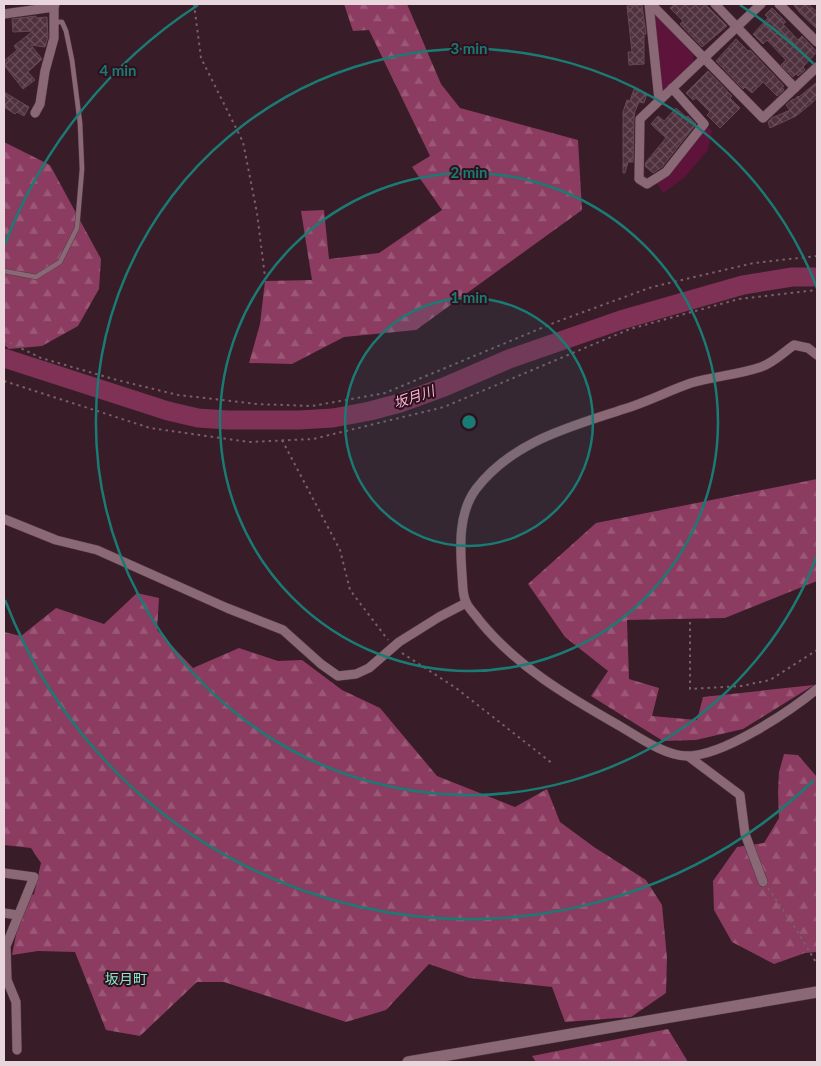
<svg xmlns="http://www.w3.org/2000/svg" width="821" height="1066" font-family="Lato,'Noto Sans JP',sans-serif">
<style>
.forest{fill:url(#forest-firs)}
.green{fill:#5e133a}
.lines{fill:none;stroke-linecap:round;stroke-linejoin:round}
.river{stroke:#7f3156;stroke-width:19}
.building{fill:url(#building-cross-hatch);stroke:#684754}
.service-casing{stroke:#533b46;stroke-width:5.5}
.minor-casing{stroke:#533b46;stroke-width:10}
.tertiary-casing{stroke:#533b46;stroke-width:12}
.path{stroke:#785f69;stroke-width:2;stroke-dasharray:2.5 4;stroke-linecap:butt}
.service{stroke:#8b6876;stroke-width:4.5}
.minor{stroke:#8b6876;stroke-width:9}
.tertiary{stroke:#8b6876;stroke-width:11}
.ring{fill:none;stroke:#1a7b74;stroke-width:2.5}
.labels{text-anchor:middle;stroke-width:4;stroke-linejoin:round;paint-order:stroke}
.water-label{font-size:14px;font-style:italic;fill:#f9b4d0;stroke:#2d121e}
.neighbourhood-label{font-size:14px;fill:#89e9ce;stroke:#2d121e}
.centre{fill:#1a7b74;stroke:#2d121e;stroke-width:2.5}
.ring-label{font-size:15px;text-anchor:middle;font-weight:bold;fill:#1a7b74;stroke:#2d121e;stroke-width:4;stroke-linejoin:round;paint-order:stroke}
</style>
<defs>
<pattern id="forest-firs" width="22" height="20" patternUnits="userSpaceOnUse" patternTransform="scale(1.25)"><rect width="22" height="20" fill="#8b3c60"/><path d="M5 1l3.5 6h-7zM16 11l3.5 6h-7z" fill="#9b5776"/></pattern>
<pattern id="building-cross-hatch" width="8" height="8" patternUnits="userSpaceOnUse" patternTransform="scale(1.25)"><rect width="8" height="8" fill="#4f313d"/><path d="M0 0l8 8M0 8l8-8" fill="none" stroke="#684e58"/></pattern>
</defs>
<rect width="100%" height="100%" fill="#381c28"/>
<g class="forest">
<polygon points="344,4 407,4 441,84 460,108 578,140 582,210 416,330 344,337 292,364 249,363 260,324 265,281 312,280 301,211 324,210 329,259 379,253 442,210 412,167 430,156 369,30 353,31"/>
<polygon points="4,142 50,165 101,259 99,289 78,326 42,346 9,349 4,345"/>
<polygon points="817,479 817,581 725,618 627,620 629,679 659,688 652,716 697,720 703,697 814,685 743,729 696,740 663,741 591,696 608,671 565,637 528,584 596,523"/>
<polygon points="137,593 159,598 157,630 193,668 239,648 278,661 302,660 342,690 380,708 437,776 515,807 547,789 560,822 594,847 646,880 662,905 667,958 666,993 631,1017 565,1022 552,987 469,978 429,964 386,1010 346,1022 224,982 197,982 140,1036 106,1030 75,952 38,951 12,955 23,900 34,894 41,863 31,848 4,845 4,632 21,636 56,608 104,624"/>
<polygon points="784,754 798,755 817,777 817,952 805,953 774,964 732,942 714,910 713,881 737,847 764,843 779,818 778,792 779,772"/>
<polygon points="668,1029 688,1062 536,1062 532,1056"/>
</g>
<g class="green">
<polygon points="652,15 657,15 694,55 693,62 662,92"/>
<polygon points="707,126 712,131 708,150 684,178 663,193 656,181"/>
</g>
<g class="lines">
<polyline class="river" points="4,358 168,411 198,418 228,420 299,420 333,418 370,411 400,403 444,387 509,359 621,320 743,285 792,277 817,277"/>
</g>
<g class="building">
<polygon points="675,4 705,4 727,26 702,47 680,24 683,21 670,8"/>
<polygon points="793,4 808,4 817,12 817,29 800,13"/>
<polygon points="642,5 646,34 644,34 644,64 629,65 628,52 632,52 627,6"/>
<polygon points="772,8 786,22 783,24 798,40 802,36 817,52 803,67 805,70 798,76 796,74 793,77 781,65 786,60 767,40 763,44 753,34 768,18 765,15"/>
<polygon points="36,16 36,18 47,17 48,37 45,47 31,45 42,59 28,72 35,80 23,89 4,65 4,61 17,50 14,46 33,31 13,32 12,19"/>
<polygon points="736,39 748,51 750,50 784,86 782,87 784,90 777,96 763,82 752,93 745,87 743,89 716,61"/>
<polygon points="708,71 732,96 730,98 740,108 720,128 707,115 710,112 696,98 693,100 686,93"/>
<polygon points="817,82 817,97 813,102 796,116 770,128 768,122 772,118 790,110 786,105 793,99 794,100 798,96 799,97"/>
<polygon points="634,89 647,94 644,103 639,102 635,111 634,119 633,162 628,162 625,173 623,173 623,112 627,100 630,101"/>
<polygon points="4,92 29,107 24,116 17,112 15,114 4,107"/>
<polygon points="676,108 686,117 688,116 696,124 662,167 653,173 645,166 646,162 666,138 651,124 658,116 664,121"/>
</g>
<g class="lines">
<defs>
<polyline id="service" points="4,271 36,277 60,262 77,228 82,169 80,123 72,60 66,31 62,22 54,22"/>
<g id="minor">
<polyline points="649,4 659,100"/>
<polyline points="651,4 763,118 817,67"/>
<polyline points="715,4 795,88"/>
<polyline points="779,4 817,42"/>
<polyline points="4,14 54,7 55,4"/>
<polyline points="672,88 704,124 666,172 647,184 639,179 640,119 761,4"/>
<polyline points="35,113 40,104 45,71 54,38 54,7"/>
<path d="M817,355L808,348L794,345C784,352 773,363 761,367C738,375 714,376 691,383C668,391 647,402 624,409C570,427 513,441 476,489C458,513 460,547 462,575C463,584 462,594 466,602C468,608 475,614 479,620C516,666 567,696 618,725C637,736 665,756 687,756C723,756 789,712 817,689"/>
<polyline points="4,519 56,540 97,550 227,608 283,630 321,664 338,676 356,674 369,668 399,642 439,617 466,603"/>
<polyline points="688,756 740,795 745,834 763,882"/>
<polyline points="4,873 34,877 6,946 7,980 16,1002 17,1050"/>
<polyline points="4,913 17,915"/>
</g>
<polyline id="tertiary" points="408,1062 817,992"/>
</defs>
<use href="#service" class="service-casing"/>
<use href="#minor" class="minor-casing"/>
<use href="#tertiary" class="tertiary-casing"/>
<g class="path">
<polyline points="194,4 201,58 243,142 257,213 265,277"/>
<polyline points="4,340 41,358 117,380 178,395 257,404 312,406 385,393 556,322 652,287 754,263 817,256"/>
<polyline points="4,381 150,428 249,442 313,439 444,407 630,329 739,299 817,290"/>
<polyline points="282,440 340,550 350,590 388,640"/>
<polyline points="690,622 690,689 741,686 770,680 817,650"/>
<polyline points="402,653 456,688 553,764"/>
<polyline points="768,888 796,929 817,964"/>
</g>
<use href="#service" class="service"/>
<use href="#minor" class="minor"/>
<use href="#tertiary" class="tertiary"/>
</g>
<circle cx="469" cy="422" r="124" fill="#1a7b74" fill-opacity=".12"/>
<g class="ring">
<circle cx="469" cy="422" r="124"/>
<circle cx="469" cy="422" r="249"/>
<path d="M817 556A373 373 0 1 1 817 288"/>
<path d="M814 780A497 497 0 0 1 5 600M5 244A497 497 0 0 1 198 5M740 5A497 497 0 0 1 814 64"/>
</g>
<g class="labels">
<g class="water-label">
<text transform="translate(414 397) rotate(-19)" y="5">坂月川</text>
</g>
<g class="neighbourhood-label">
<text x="126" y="984">坂月町</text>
</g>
</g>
<circle cx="469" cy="422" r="8" class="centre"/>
<g class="ring-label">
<text x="469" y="54">3 min</text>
<text x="118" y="76">4 min</text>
<text x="469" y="178">2 min</text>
<text x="469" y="303">1 min</text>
</g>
<rect width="821" height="1066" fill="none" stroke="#e9d5dc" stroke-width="10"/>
</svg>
